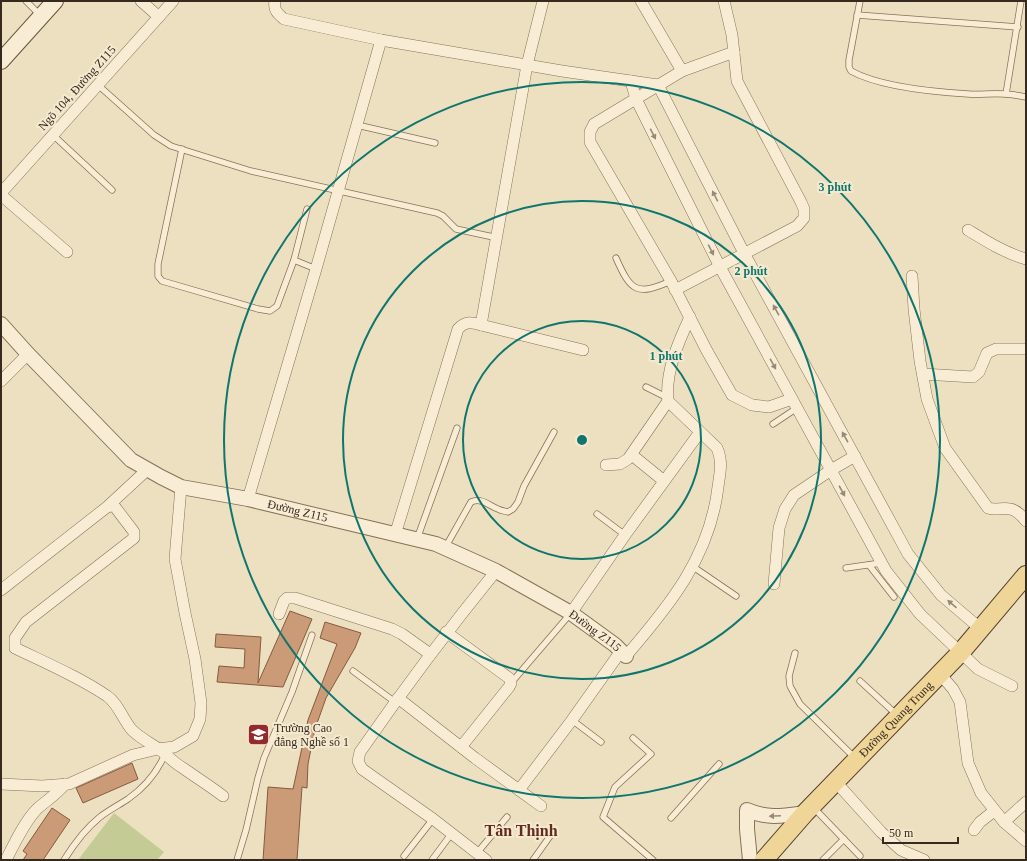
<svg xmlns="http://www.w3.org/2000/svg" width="1027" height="861" font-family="Georgia,serif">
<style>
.green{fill:#c4cb95}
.building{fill:#cb9a77;stroke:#855a3f}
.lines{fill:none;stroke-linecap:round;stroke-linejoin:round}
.service-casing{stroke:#867159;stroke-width:7}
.minor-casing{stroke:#867159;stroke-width:12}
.tertiary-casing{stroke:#867159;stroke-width:16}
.secondary-casing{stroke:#68523c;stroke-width:18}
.primary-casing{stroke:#543f2d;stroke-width:20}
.service{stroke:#f8edd4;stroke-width:5.5}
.minor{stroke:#f8edd4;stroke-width:11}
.tertiary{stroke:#f8edd4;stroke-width:14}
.secondary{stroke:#f8edd4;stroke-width:16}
.primary{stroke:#f0d598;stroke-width:18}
.oneway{fill:#978b78}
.ring{fill:none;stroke:#0f766e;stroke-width:2}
.labels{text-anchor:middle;stroke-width:4;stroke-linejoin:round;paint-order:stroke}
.street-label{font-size:12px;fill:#36291d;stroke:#f5ead0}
.poi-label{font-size:12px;fill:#36291d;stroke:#f5ead0;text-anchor:start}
.district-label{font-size:16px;font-weight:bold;fill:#622b1d;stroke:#f5ead0}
.centre{fill:#0f766e;stroke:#f5ead0;stroke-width:2}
.ring-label{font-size:12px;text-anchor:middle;font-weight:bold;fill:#0f766e;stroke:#f5ead0;stroke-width:4;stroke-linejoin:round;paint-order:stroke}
</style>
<rect width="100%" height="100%" fill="#ede0c1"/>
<polygon class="green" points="114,813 164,852 157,860 78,860"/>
<g class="building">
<polygon points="290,611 312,619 283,687 217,682 219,666 244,668 245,649 215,647 216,634 261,637 258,683"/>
<polygon points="325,622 361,633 355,648 326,698 315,729 308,764 307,788 302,787 297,860 263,860 268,787 293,789 308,720 337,644 320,638"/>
<polygon points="132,763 138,779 83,803 76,788"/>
<polygon points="52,808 70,820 43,860 23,860 27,854 23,851"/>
</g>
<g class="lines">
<defs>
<g id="service">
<polyline points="26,1 40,15"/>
<path d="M860,1L849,60V67L851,71C880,87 935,92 968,94C980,95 992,93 1005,94C1012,94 1019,96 1026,97"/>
<polyline points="857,15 1018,27"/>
<polyline points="98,85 154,135 171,146 251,171 437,213 443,216 456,229 498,238"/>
<polyline points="1006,94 1021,1"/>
<polyline points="357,125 435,143"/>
<polyline points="53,135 112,190"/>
<polyline points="182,149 158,264 158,276 162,281 258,309 270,311 277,306 294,260 307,209"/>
<path d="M616,258C631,292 637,296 671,281"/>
<polyline points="294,260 316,269"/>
<polyline points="646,387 668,398"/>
<polyline points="773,424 797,408"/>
<polyline points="597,514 625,535"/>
<polyline points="417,539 457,428"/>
<path d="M445,548L471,502C482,497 489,506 498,509C501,511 505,511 508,512L513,509L518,502L524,486L554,432"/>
<polyline points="869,565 894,597"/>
<polyline points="692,566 736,596"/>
<polyline points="846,568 881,563"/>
<polyline points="795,653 789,676 790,686 800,704 855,758"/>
<polyline points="353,671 395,702"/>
<polyline points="860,681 897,715"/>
<polyline points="511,683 571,613"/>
<polyline points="572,720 601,742"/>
<polyline points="633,738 651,754 615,787 603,817 653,860"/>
<polyline points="813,807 860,856"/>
<polyline points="671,818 719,764"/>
<polyline points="477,853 507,817"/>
<polyline points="404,856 433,819"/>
<path d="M64,860C74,844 85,829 100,817C109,810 119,805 128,799C145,787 157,773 165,754"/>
<polyline points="237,860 246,830 258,778 264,758 292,692 312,635"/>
<polyline points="432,860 452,833"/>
<polyline points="533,860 553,832"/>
<polyline points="823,860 844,839"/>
</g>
<g id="minor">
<polyline points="141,1 159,17"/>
<path d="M275,1C273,10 278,14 284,19L381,40L562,71L658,85"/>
<polyline points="641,1 682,71"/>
<polyline points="734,52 682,71 594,124 590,132 590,142 671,281 707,351 732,395 752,405 769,407 792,399"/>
<polyline points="631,81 636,99 720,267 886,571 920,614 978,669 1012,686"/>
<polyline points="658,85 744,253 908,554 941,595 982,630"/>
<polyline points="1,193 173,1"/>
<polyline points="1,195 67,252"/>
<path d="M968,230C986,241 1005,253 1026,259"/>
<path d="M912,276L914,309L920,361L927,399L945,448L988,508C997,511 1002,507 1010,509C1017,510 1022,516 1026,521"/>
<polyline points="675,290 797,226 804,218 804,209 801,202 737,81 732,35 724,1"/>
<polyline points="481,325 583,350"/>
<polyline points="923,374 973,377 979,372 987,353 996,349 1026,349"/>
<polyline points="1,381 28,354"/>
<polyline points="632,455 664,481"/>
<polyline points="606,465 620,464 628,459 668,401"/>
<polyline points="248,499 316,269 381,40"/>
<path d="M107,507L111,506L115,507L134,532V538L26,622L15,638V648C46,663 79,677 107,696C118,703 123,720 132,730C140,738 150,743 159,749C167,755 174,763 183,768C197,778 210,786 223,796"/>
<path d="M395,535L458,329C465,321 471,322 481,325L527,65L543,1"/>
<polyline points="774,584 779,528 785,509 794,495 831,470 855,456"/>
<polyline points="1,590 107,507 148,469"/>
<polyline points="571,613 625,535 700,432"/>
<polyline points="279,614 284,601 287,598 295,598 392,629 402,634 430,654"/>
<polyline points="446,632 509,678 511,683 509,687 461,747"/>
<path d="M626,656C670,605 710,556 718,487C720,472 723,462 717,448L668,401C665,372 678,343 690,317"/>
<polyline points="940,674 953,689 960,702 968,763 981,793 1004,822 1026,841"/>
<polyline points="398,698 475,758 541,806"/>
<polyline points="835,781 881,832 901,850 924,860"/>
<polyline points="1,784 42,786 69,784 133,755 158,749 174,747 193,736 200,719 201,703 195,659 185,613 175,559 181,487"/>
<polyline points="519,790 572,720 621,651"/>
<polyline points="1004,822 1026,802"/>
<polyline points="974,830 980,822 994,811"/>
<path d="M6,860C14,844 25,821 37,809C46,801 57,794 65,784"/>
<path d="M486,860L433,819L362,769L358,761L360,752C403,690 448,630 496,571"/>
</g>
<g id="tertiary">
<path id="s1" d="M1,324L28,354L131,460L161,477L181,487L248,499L436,544L496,571L571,613L615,645L626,656"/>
<path d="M750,860L747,829V810C768,819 783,816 805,813"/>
</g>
<polyline id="secondary" points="1,61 55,1"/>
<g id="primary">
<path id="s2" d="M764,860L805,813L961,652L1026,575"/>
</g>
</defs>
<use href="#service" class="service-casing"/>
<use href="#minor" class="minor-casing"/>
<use href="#tertiary" class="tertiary-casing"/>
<use href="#secondary" class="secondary-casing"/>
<use href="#primary" class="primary-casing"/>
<use href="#service" class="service"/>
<use href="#minor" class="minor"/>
<use href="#tertiary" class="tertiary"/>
<use href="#secondary" class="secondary"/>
<use href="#primary" class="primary"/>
</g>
<defs><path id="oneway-solid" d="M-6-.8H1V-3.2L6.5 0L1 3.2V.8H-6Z"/></defs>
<g class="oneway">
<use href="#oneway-solid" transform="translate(653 134) rotate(63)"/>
<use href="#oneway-solid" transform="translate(715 196) rotate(-117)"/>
<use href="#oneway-solid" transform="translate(711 250) rotate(63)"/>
<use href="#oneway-solid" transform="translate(776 310) rotate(-119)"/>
<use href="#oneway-solid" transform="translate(773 364) rotate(61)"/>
<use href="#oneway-solid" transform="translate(845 437) rotate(-119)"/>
<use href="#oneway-solid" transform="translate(842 491) rotate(61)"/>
<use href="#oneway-solid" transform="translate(952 604) rotate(-139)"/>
<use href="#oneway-solid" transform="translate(775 816) rotate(178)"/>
</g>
<g class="ring">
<circle cx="582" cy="440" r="119"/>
<circle cx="582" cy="440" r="239"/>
<circle cx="582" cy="440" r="358"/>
</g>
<defs>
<symbol id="university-square" viewBox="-11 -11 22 22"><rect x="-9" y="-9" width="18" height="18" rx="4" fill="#942a2b" stroke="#f5ead0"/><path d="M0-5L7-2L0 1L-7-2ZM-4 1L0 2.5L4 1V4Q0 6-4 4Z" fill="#fff"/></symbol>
</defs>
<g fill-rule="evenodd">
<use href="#university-square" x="246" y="722" width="25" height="25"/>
</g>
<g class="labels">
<g class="street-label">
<text transform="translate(77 88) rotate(-48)" y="4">Ngõ 104, Đường Z115</text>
<text dy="4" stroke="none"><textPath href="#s1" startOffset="364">Đường Z115</textPath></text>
<text dy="4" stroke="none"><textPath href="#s1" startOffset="688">Đường Z115</textPath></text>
<text dy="4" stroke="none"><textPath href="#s2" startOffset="193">Đường Quang Trung</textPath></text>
</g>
<g class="poi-label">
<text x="274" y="732">Trường Cao<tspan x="274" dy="14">đẳng Nghề số 1</tspan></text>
</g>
<g class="district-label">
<text x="521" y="836">Tân Thịnh</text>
</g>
</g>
<circle cx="582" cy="440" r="6" class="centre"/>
<g class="ring-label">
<text x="835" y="191">3 phút</text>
<text x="751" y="275">2 phút</text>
<text x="666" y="360">1 phút</text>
</g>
<rect width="1027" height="861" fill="none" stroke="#36291d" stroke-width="4"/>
<path d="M883 837v6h75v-6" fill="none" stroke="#36291d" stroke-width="2"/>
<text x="889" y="837" font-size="12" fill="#36291d" stroke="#f5ead0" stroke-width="3" paint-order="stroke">50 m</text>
</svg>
